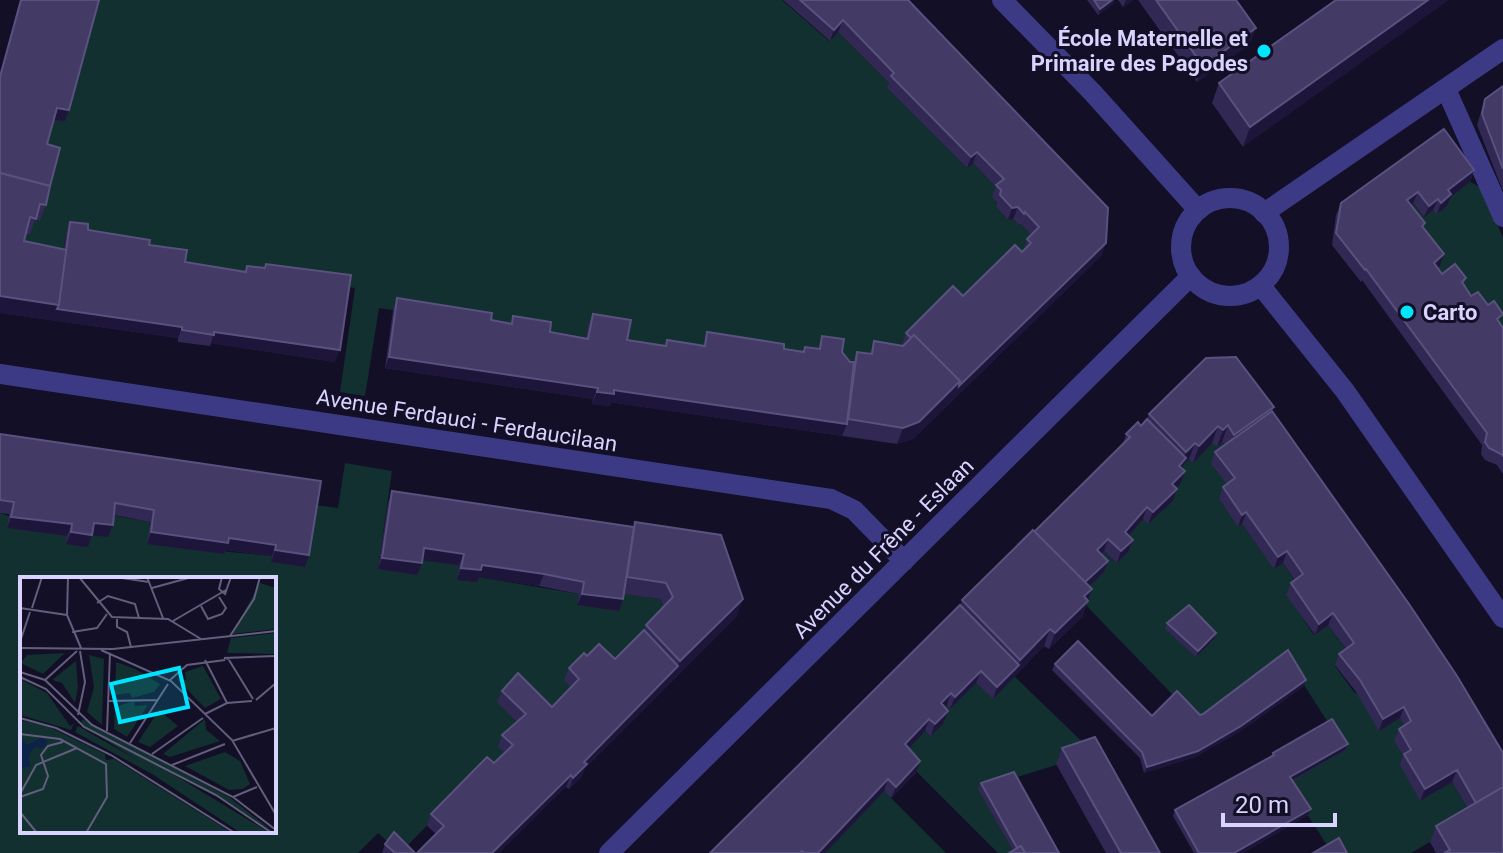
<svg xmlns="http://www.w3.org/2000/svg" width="1503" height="853" font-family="Roboto,sans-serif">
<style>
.green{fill:#12302f;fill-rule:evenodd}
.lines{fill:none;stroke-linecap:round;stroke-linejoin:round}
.minor{stroke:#3d3a85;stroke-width:20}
.wall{fill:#312854}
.shaded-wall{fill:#1d163a}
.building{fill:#433a66;stroke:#5a527e;stroke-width:2}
.poi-dot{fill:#00e5ff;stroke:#130f26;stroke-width:3}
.labels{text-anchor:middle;stroke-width:6;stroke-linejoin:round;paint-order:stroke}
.poi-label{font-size:22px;font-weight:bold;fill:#d9d4ff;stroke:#130f26;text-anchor:end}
.street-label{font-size:22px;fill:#d9d4ff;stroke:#130f26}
.inset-road{fill:none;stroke:#625e7d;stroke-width:2}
.view{fill:#00e5ff;fill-opacity:0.15;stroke:#00e5ff;stroke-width:4}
.inset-edge{fill:none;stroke:#d9d4ff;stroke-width:4}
</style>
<rect width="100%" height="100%" fill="#130f26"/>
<g class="green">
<polygon points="93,0 782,0 829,41 838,32 890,84 887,88 967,168 973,163 999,190 996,207 1008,220 1013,219 1019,225 1021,224 1035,239 1023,251 902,344 908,351 866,370 819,347 816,361 704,344 701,358 584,350 487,325 379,308 365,396 340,392 355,288 286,277 261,280 66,234 61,266 18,258 24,234 34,220 40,221 43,156 53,119 76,84 96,10"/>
<polygon points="1470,182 1482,188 1503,238 1503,345 1438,285 1403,212 1413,203 1424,217"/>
<polygon points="1222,442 1228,451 1231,490 1219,499 1238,526 1242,524 1274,568 1283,563 1299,586 1287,595 1314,635 1328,625 1350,655 1335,666 1354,692 1400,718 1407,733 1407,761 1421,800 1452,782 1473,817 1411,853 1332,853 1287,783 1345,749 1286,657 1198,721 1078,597 1092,562 1104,551 1117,563 1121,544 1143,519 1148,523 1180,468 1189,459 1193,463 1212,443"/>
<path d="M345,463L392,471L378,569L420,560L459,565L458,580L476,582L478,577L579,594L578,605L621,593L660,599L667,614L611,671L575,691L548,718L522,726L508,757L483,769L400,853L378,833L358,853H0V513L67,536V544L87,547L89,535L111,515L150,522L148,544L272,556L271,561H307L315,505L338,508ZM22,579H274V831H22Z"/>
<polygon points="1014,676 1094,753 979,789 1014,853 998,853 901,756 925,731 931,735 944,723 937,715 947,705 951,708 976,683 993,698"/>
<polygon points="884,791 946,853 825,853"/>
</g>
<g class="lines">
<g class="minor">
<polyline points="1002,0 1093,93 1198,210"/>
<polyline points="1446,89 1503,217"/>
<circle cx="1230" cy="247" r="49"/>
<polyline points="1264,213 1503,49"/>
<polyline points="1261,286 1345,391 1503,618"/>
<polyline points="0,374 831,499 854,510 904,561"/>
<polyline points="609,853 1191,276"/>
</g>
</g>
<g class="wall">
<polygon points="20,0 99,0 65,121 54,120 47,144 46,205 40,221 35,220 30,235 26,234 24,241 64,249 66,233 70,222 88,230 149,245 185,262 245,272 247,266 264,268 266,264 335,362 211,343 210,346 178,342 178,338 0,313 0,72"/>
<polygon points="783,0 908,0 1102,255 913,439 897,444 616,403 611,402 610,406 592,404 593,399 385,368 393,310 397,298 510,323 513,316 550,332 586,338 588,325 593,314 627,340 665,346 667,340 703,346 707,332 803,352 805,347 818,349 822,336 842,352 850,362 853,362 857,352 870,353 874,341 903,346 902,344 906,333 963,296 1023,251 1027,239 1031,235 1021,224 1019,225 1013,219 1008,220 996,207 997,202 992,197 996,187 973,163 967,168 887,88 889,83 838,32 830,41"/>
<polygon points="1087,0 1114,0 1113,4 1098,15"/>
<polygon points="1118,0 1133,0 1123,7"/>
<polygon points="1138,0 1236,0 1250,44 1197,82"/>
<polygon points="1336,0 1243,147 1212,103 1219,83"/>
<polygon points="1503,86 1503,191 1477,125 1485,99"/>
<polygon points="1474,170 1470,182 1451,197 1447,206 1437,214 1433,210 1424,217 1413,203 1411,205 1425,223 1424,228 1440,266 1438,268 1442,274 1466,278 1464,285 1471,296 1503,328 1503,474 1497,465 1485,460 1481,454 1482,445 1362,280 1361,282 1332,245 1336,215 1341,203"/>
<polygon points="1272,411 1503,853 1436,853 1430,842 1436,826 1467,807 1452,782 1420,801 1400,765 1403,755 1394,741 1399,729 1404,726 1400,718 1379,731 1356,692 1335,665 1339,654 1346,649 1328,625 1315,635 1286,595 1291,583 1295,580 1283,563 1274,569 1242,524 1238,527 1219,499 1223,487 1227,484 1211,464 1215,452 1225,445 1222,442 1217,447 1212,443 1193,463 1189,459 1184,464 1183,469 1185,471 1181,483 1176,488 1177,489 1173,501 1148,524 1143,519 1128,536 1133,540 1128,552 1117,563 1104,551 1101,554 1108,561 1104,572 1089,586 1092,589 1082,617 1049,649 1044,646 993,699 976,683 950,709 947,705 944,707 944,722 931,736 925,731 908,748 916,773 891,798 884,791 825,853 710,853 960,605 962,600 1034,532 1123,444 1126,434 1141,426 1147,419 1149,414"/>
<polygon points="0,434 321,481 305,567 271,562 272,556 226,550 224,554 147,544 150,522 114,515 108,537 92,535 88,547 66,544 67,536 7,528 9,514 0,513"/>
<polygon points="392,491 634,527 635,522 737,616 585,768 582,776 569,789 566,787 436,834 427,826 431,814 494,763 505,753 498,747 502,735 517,722 497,702 502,691 552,707 571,687 564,680 569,668 587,656 615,659 644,630 646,625 664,607 660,599 624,594 619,611 577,605 579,594 539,586 479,577 477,582 457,579 459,565 422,560 417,575 378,569 388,503"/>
<polygon points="1167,623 1216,633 1214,639 1196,657 1165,629"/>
<polygon points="1055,664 1152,716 1200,715 1306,680 1304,686 1239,732 1195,757 1144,773 1140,758 1052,670"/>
<polygon points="1062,748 1160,853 1106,853 1056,764"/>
<polygon points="1345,750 1292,781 1308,815 1243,853 1194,853 1173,816 1175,810 1271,756 1273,753"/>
<polygon points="981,783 1059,853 1013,851 978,789"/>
<polygon points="385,844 415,853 382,853"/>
</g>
<g class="shaded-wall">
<polygon points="1112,0 1114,0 1113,4 1098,15 1100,9"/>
<polygon points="1126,0 1133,0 1123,7"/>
<polygon points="1428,0 1449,0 1243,147 1250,127"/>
<polygon points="843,20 838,32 830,41 834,30"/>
<polygon points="1256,28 1250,44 1197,82 1203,66"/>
<polygon points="57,108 69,110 65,121 52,120"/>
<polygon points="977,152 973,163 967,168 971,157"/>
<polygon points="1474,170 1470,182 1451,197 1447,206 1437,214 1441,203 1448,190"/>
<polygon points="1418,192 1413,203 1403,212 1407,200"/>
<polygon points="1438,199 1433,210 1424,217 1429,206"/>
<polygon points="1018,207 1013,219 1008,220 1012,208"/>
<polygon points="1106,243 1102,255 913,439 897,444 903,428 960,381"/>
<polygon points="1444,254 1440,266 1429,274 1434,263"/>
<polygon points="0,296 59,305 182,327 178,338 0,313"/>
<polygon points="214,332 340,350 335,362 211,343"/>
<polygon points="389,357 598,388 593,399 385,368"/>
<polygon points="614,390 847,424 842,436 616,403 611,402 610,406 592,404 597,392"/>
<polygon points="1274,407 1268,423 1228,451 1234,435"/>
<polygon points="1228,425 1222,442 1217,447 1223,430"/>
<polygon points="1218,426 1212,443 1193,463 1199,446"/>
<polygon points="1195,443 1189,459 1184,464 1182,470 1179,466 1182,463 1186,452"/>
<polygon points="1185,471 1181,483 1168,496 1172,484"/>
<polygon points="1177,489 1173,501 1148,524 1153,512"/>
<polygon points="1147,507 1143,519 1121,544 1125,532"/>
<polygon points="1246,512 1242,524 1238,527 1242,515"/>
<polygon points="11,517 72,524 67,536 7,528"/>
<polygon points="94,523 113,525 108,537 89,535"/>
<polygon points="71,532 92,535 88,547 66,544"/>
<polygon points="151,532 229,538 276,545 272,556 226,550 224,554 147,544"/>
<polygon points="1108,539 1104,551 1092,562 1097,550"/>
<polygon points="1133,540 1128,552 1117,563 1121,551"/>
<polygon points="424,548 464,554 459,565 420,560"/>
<polygon points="275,550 309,555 305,567 271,562"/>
<polygon points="1287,551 1283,563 1274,569 1278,557"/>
<polygon points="382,558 422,563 417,575 378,569"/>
<polygon points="1108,561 1104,572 1078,597 1082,585"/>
<polygon points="482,565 544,574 539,586 479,577 477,582 457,579 461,568"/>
<polygon points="1092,589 1082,617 1049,649 1055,633"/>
<polygon points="582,594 623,599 619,611 577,605"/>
<polygon points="743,599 737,616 585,768 582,776 569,789 573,778 584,762 678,666 680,661"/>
<polygon points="1333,613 1328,625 1315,635 1319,624"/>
<polygon points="1050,629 1044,646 993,699 997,687 1019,665 1020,660"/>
<polygon points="1216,633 1214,639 1196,657 1198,651"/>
<polygon points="981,671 976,683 950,709 955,697"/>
<polygon points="1306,680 1304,686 1239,732 1195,757 1144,773 1147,767"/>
<polygon points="951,693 947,705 937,715 941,703"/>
<polygon points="1404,707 1400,718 1379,731 1383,719"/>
<polygon points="948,711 944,722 931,736 935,724"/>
<polygon points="929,719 925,731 901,756 905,744"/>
<polygon points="1348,744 1345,750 1287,783 1290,777"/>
<polygon points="920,761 916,773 891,798 896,787"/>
<polygon points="1457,770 1452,782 1420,801 1425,789"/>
<polygon points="571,775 566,787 499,853 492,853"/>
<polygon points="888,779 884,791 825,853 818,853"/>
<polygon points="1311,809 1308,815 1243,853 1234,853"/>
</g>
<g class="building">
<polygon points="21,0 99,0 69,110 57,108 47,144 60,148 50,186 0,173 0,77"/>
<polygon points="800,0 908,0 1108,208 1106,243 959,386 960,381 914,335 911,338 906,333 953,286 963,296 1015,245 1022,252 1031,243 1027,239 1039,227 1025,212 1024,214 1018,207 1012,208 1000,195 1001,190 996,185 1004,179 977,152 971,157 891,76 894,73 843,20 834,30"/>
<polygon points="1094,0 1112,0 1100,9"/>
<polygon points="1156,0 1236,0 1256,28 1203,66"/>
<polygon points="1336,0 1428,0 1250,127 1219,83"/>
<polygon points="1503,86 1503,169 1482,114 1485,99"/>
<polygon points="1444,129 1474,170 1448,190 1451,194 1441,203 1438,199 1429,206 1418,192 1407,200 1425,223 1422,226 1444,254 1434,263 1442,274 1455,264 1466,278 1462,282 1471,296 1478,292 1488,305 1494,301 1503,314 1497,319 1503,328 1503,456 1501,454 1489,448 1485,442 1487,433 1366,269 1365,270 1336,233 1341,203"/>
<polygon points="0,173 50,186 46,205 40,204 36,219 30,217 24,241 67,250 59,305 0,296"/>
<polygon points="70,222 88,224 88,230 150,240 149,245 187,250 185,262 246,272 247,266 265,268 266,264 351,275 340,350 214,332 214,335 182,330 182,327 57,309 59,305"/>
<polygon points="397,298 492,313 491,320 512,324 513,316 551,322 550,332 588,339 593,314 631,320 627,340 666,346 667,340 705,346 707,332 784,344 784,349 804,352 805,347 820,349 822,336 844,339 842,352 850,362 854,362 847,424 620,391 614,390 614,394 597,392 598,388 389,357"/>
<polygon points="914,335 960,381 919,422 903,428 848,419 857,352 872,354 874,341 903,346"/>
<polygon points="1236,357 1274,407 1234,435 1228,425 1223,430 1218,426 1199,446 1195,443 1186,452 1149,414 1206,358"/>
<polygon points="1272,411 1409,604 1457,676 1503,753 1503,787 1476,803 1457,770 1425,789 1404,754 1411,750 1399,729 1411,721 1404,707 1383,719 1360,680 1339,654 1354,643 1333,613 1319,624 1291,583 1303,574 1287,551 1278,557 1246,512 1242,515 1223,487 1235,478 1215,452"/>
<polygon points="1147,419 1186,458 1179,466 1185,471 1172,484 1177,489 1153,512 1147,507 1125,532 1133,540 1121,551 1108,539 1097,550 1108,561 1085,582 1034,532 1130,437 1126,434 1138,422 1141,426"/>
<polygon points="0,434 321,481 309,555 275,550 276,545 229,538 228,543 151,532 154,510 115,503 113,525 94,523 92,535 71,532 72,524 11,517 14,502 0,500"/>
<polygon points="392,491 634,527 623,599 582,594 584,582 544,574 482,565 481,570 461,568 464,554 424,548 422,563 382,558"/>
<polygon points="635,522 721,535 743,599 680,661 646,625 673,597 666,583 627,577"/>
<polygon points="1033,530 1092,589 1084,596 1088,601 1055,633 1050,629 1020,660 962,600"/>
<polygon points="960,605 1019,665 997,687 981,671 955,697 951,693 941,703 948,711 935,724 929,719 905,744 920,761 896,787 888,779 818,853 804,853 802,851 800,853 710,853"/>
<polygon points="1189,605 1216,633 1198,651 1167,623"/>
<polygon points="644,630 678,666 584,762 587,764 573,778 571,775 492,853 417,853 444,826 431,814 487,757 494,763 513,745 502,735 526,714 502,691 518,673 552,707 579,679 569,668 584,653 587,656 599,644 615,659"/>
<polygon points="1078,641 1152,716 1177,691 1200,715 1203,714 1288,650 1306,680 1241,726 1198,751 1147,767 1142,752 1055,664"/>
<polygon points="1332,719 1348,744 1290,777 1311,809 1234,853 1199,853 1175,810 1274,755 1273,753"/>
<polygon points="1095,737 1160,853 1121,853 1062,748"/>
<polygon points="1014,772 1059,853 1025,853 1021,846 1017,848 981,783"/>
<polygon points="1503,787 1503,853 1444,853 1450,850 1436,826"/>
<polygon points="394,832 415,853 395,853 385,844"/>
<polygon points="1339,838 1347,853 1313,853"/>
<polygon points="1021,846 1025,853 1009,853"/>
</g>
<g class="poi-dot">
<circle cx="1264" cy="51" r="8"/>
<circle cx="1407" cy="312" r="8"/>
</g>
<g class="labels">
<g class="poi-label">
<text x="1248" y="46">École Maternelle et<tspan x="1248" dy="25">Primaire des Pagodes</tspan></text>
<text x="1423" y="320" text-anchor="start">Carto</text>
</g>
<g class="street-label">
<text transform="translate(467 420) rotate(9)" y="8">Avenue Ferdauci - Ferdaucilaan</text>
<text transform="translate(883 548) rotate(-45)" y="8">Avenue du Frêne - Eslaan</text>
</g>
</g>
<g transform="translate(20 577)">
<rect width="256" height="256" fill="#130f26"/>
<path d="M240,6L256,11V52L212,57ZM256,56V77L207,76L211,61ZM45,76L23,97L1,86L7,78ZM69,78L84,82L82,148L67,135L74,110ZM56,84L58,111L55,126L42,106L32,103ZM96,85L115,92L140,107L134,115L112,121L110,116L95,118ZM183,89L201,122L185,131L157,102L166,103L165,95ZM0,102L27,116L50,149L54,146L51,153L0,138ZM114,124L115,129L128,128L107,160L94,152L95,130ZM139,133L158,149L130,170L118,165ZM63,142L209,220L255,256L199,220L143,191L250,256H221L132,197L55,155L58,149L119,184L60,147ZM185,142L186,153L200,164L150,180L143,177ZM0,143L25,148L85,177L86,183L94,182L212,256H0ZM205,175L220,184L230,207L223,212L209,213L165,189Z" fill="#12302f"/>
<path d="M0,160L7,168L22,160L28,165L23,171L14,170L8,181L11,189L0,192Z" fill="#0c2248"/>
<path class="inset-road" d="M48,0L47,38L61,71M59,0L92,40L148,42L181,62M95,0L129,5M127,0L143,41M202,0L199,12L205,17L211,0M132,11L172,0M77,26L88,19L115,27L119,41M181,29L188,42L202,37L206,31L199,20M0,31L47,38M12,31L22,0M97,42V50L107,55L111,70M153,44L206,13M52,55L77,51L87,37M210,59L234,22L240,0M0,65L10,35M2,71L93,72L256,54M81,73L151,104L212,163L256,238M209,82L204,81L256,79M185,83L207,126M209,83L233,122M0,95L25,103L72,148L213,220L256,253M0,100L26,112L64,150L196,218L252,256M25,103L57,74M150,103L167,88L205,83M236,123L256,106M89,124L138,123M185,137L207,126L232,124M58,138L65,105L60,74M0,141L36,151L91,178L215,256M87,154L90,76M0,157L40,162L86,187L87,220L66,256M212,164L256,151M110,166L148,107M132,177L183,141M152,188L205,167M0,217L16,188L57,171M0,220L23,212L28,199L21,178L28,169L43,165M213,220L237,210M0,235L17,256"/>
<path class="view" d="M159,91L168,130L100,145L91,107Z"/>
<rect width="256" height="256" class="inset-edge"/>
</g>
<path d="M1223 813v12h112v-12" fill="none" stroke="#d9d4ff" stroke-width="4"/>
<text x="1235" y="813" font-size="24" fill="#d9d4ff" stroke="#130f26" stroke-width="6" paint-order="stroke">20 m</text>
</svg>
